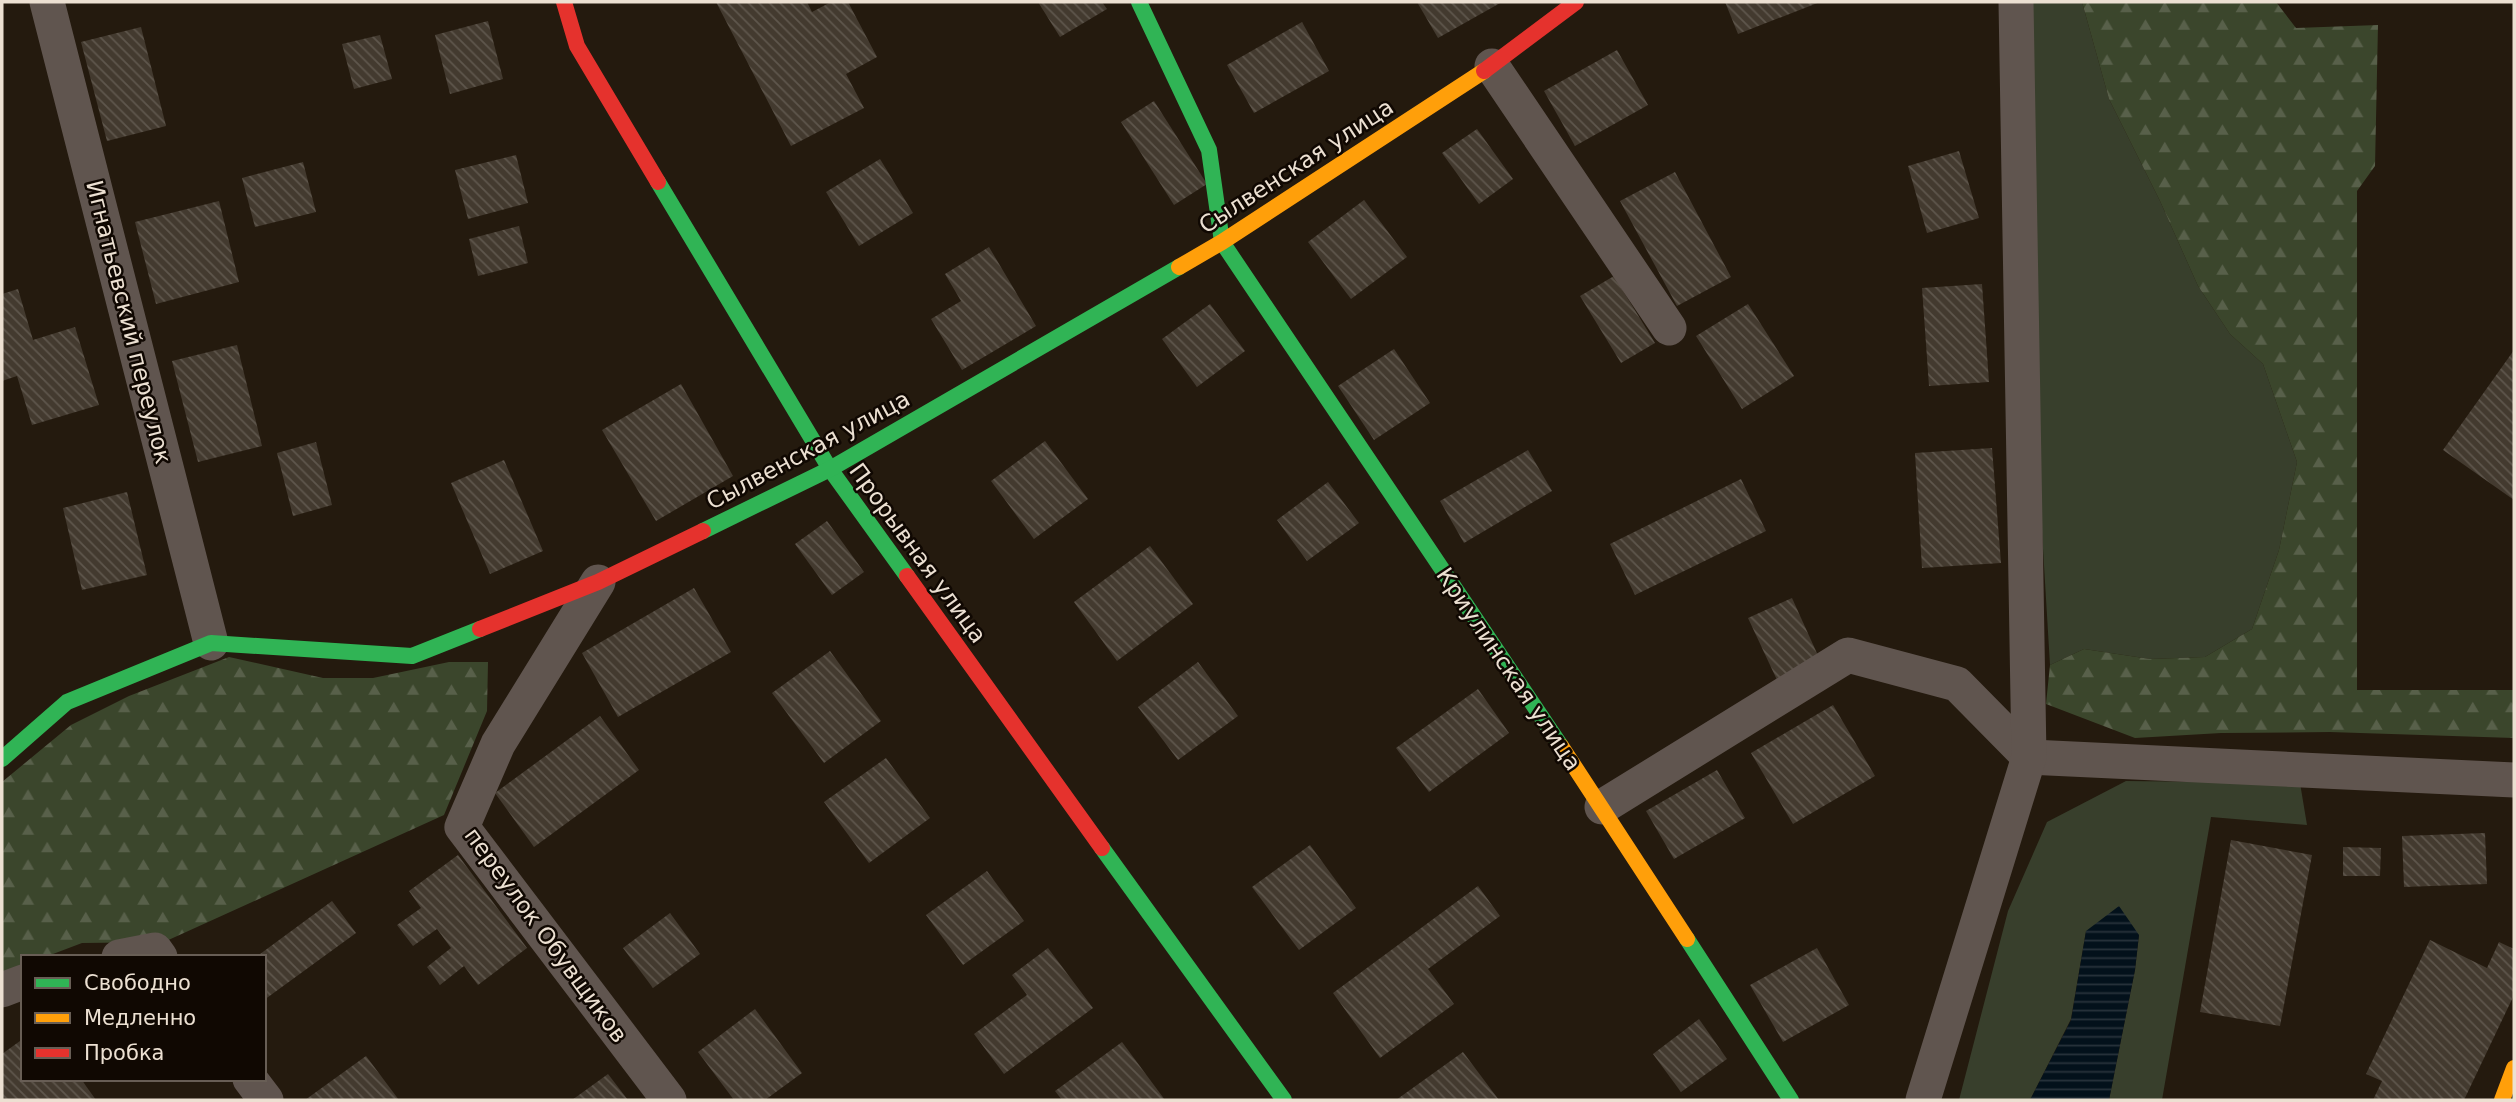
<svg xmlns="http://www.w3.org/2000/svg" width="2516" height="1102" font-family="'DejaVu Sans',sans-serif">
<style>
.green{fill:#383f2c}
.forest{fill:url(#forest-firs)}
.water{fill:url(#water-rules)}
.building{fill:url(#building-back-hatch)}
.lines{fill:none;stroke-linecap:round;stroke-linejoin:round}
.street{stroke:#60554f;stroke-width:35}
.fast{stroke:#30b455;stroke-width:16}
.slow{stroke:#ff9f0a;stroke-width:16}
.jam{stroke:#e5322d;stroke-width:16}
.labels{text-anchor:middle;stroke-width:5;stroke-linejoin:round;paint-order:stroke}
.street-label{font-size:23px;fill:#ece0d2;stroke:#100802}
</style>
<defs>
<pattern id="forest-firs" width="22" height="20" patternUnits="userSpaceOnUse" patternTransform="scale(1.75)"><rect width="22" height="20" fill="#3b462c"/><path d="M5 1l3.5 6h-7zM16 11l3.5 6h-7z" fill="#58604a"/></pattern>
<pattern id="water-rules" width="6" height="5" patternUnits="userSpaceOnUse" patternTransform="scale(1.75)"><rect width="6" height="5" fill="#03111b"/><path d="M0 2.5h6" fill="none" stroke="#28333b"/></pattern>
<pattern id="building-back-hatch" width="6" height="6" patternUnits="userSpaceOnUse" patternTransform="scale(1.75)"><rect width="6" height="6" fill="#433a2f"/><path d="M-1 5l2 2M0 0l6 6M5-1l2 2" fill="none" stroke="#5e564c"/></pattern>
</defs>
<rect width="100%" height="100%" fill="#241a0e"/>
<g class="green">
<polygon points="2032,2 2082,2 2109,99 2160,201 2198,286 2230,334 2263,364 2297,462 2279,550 2252,629 2205,657 2150,659 2084,649 2050,665 2037,449"/>
<polygon points="2126,781 2300,783 2307,825 2211,817 2162,1100 2109,1100 2135,970 2139,935 2086,931 2071,1019 2030,1100 1959,1100 2008,911 2047,822"/>
</g>
<g class="forest">
<polygon points="2082,2 2276,2 2296,28 2378,25 2375,166 2357,191 2357,690 2514,690 2514,738 2330,732 2221,733 2135,738 2046,704 2050,665 2084,649 2150,659 2205,657 2252,629 2279,550 2297,462 2263,364 2230,334 2198,286 2160,201 2109,99"/>
<polygon points="229,657 323,678 373,678 449,662 488,662 487,711 444,815 164,942 82,943 45,957 23,957 23,965 2,972 2,782 71,725 129,696"/>
</g>
<polygon class="water" points="2119,906 2139,935 2135,970 2109,1100 2030,1100 2071,1020 2086,931"/>
<g class="building">
<polygon points="716,2 807,2 812,12 831,2 848,2 877,57 846,74 864,108 791,146"/>
<polygon points="1038,2 1102,2 1107,9 1060,37"/>
<polygon points="1417,2 1502,2 1438,38"/>
<polygon points="1725,2 1820,2 1738,34"/>
<polygon points="488,21 503,79 450,94 435,35"/>
<polygon points="1302,22 1329,71 1254,113 1227,65"/>
<polygon points="141,27 166,126 107,141 81,42"/>
<polygon points="380,35 392,79 354,89 342,44"/>
<polygon points="1617,50 1648,105 1575,146 1544,91"/>
<polygon points="1154,101 1207,184 1174,205 1121,122"/>
<polygon points="1477,129 1513,179 1479,204 1442,153"/>
<polygon points="1959,151 1979,218 1927,233 1908,166"/>
<polygon points="516,155 528,203 468,219 455,170"/>
<polygon points="880,159 913,213 859,246 826,192"/>
<polygon points="303,162 316,212 255,227 242,178"/>
<polygon points="1675,172 1731,277 1677,306 1620,201"/>
<polygon points="1364,200 1407,257 1351,299 1308,242"/>
<polygon points="219,201 239,282 156,304 135,222"/>
<polygon points="519,226 528,263 478,276 469,239"/>
<polygon points="989,247 1036,326 962,370 931,319 961,301 945,274"/>
<polygon points="1614,276 1655,343 1621,363 1580,296"/>
<polygon points="1982,284 1989,382 1929,386 1922,288"/>
<polygon points="18,289 33,340 75,327 99,405 32,425 17,376 2,381 2,294"/>
<polygon points="1210,304 1245,351 1197,387 1162,339"/>
<polygon points="1748,304 1794,376 1742,409 1696,336"/>
<polygon points="237,345 262,446 198,462 172,361"/>
<polygon points="1394,349 1430,403 1374,440 1338,386"/>
<polygon points="2514,350 2514,500 2443,450"/>
<polygon points="681,384 733,476 656,521 602,430"/>
<polygon points="1045,441 1088,499 1034,539 991,481"/>
<polygon points="316,442 332,505 293,516 277,453"/>
<polygon points="1992,448 2001,563 1922,568 1915,453"/>
<polygon points="1528,450 1552,491 1464,543 1440,501"/>
<polygon points="504,460 543,551 490,574 451,483"/>
<polygon points="1741,479 1766,531 1635,595 1610,544"/>
<polygon points="1328,482 1359,523 1307,561 1277,520"/>
<polygon points="127,492 147,575 82,590 63,508"/>
<polygon points="827,521 864,572 832,595 795,544"/>
<polygon points="1150,546 1193,604 1117,661 1074,602"/>
<polygon points="694,588 731,652 618,717 582,653"/>
<polygon points="1792,598 1820,660 1777,680 1748,618"/>
<polygon points="830,651 881,721 824,763 772,693"/>
<polygon points="1198,662 1238,716 1178,760 1138,707"/>
<polygon points="1478,689 1509,733 1429,792 1396,748"/>
<polygon points="1833,705 1875,776 1793,824 1751,753"/>
<polygon points="600,716 639,770 534,847 495,793"/>
<polygon points="886,758 930,818 869,863 824,802"/>
<polygon points="1717,770 1745,818 1674,859 1646,811"/>
<polygon points="2485,833 2487,884 2404,887 2402,836"/>
<polygon points="2231,840 2312,855 2280,1026 2200,1012"/>
<polygon points="1310,845 1356,908 1299,950 1252,887"/>
<polygon points="2343,847 2381,848 2380,876 2343,876"/>
<polygon points="458,855 527,948 478,985 464,966 440,985 427,967 451,948 437,929 413,946 397,925 421,908 409,891"/>
<polygon points="987,871 1024,921 963,965 926,915"/>
<polygon points="1478,886 1500,916 1428,969 1454,1004 1380,1058 1333,993"/>
<polygon points="332,901 356,933 264,1000 264,957 256,957"/>
<polygon points="670,913 700,954 653,988 623,948"/>
<polygon points="2430,940 2487,968 2499,942 2514,949 2514,995 2464,1100 2373,1100 2382,1081 2366,1074"/>
<polygon points="1048,948 1093,1008 1004,1074 974,1034 1027,995 1012,975"/>
<polygon points="1817,948 1849,1005 1783,1042 1750,985"/>
<polygon points="755,1009 802,1073 765,1100 734,1100 698,1052"/>
<polygon points="1699,1019 1727,1059 1681,1092 1653,1054"/>
<polygon points="20,1041 23,1045 23,1079 49,1079 51,1082 54,1079 81,1079 96,1100 2,1100 2,1054"/>
<polygon points="1122,1042 1165,1100 1062,1100 1055,1091"/>
<polygon points="1463,1052 1499,1100 1396,1100"/>
<polygon points="366,1056 399,1100 305,1100"/>
<polygon points="608,1074 628,1100 572,1100"/>
</g>
<g class="lines">
<g class="street">
<polyline points="47,2 211,643"/>
<polyline points="1492,66 1669,328"/>
<polyline points="598,582 498,744 462,827 669,1100"/>
<polyline points="1602,807 1848,655 1957,684 2029,757 2514,780"/>
<polyline points="119,957 155,950 160,957"/>
<polyline points="2,990 23,982"/>
<polyline points="250,1079 266,1100"/>
<polyline points="1923,1100 2029,757 2016,2"/>
</g>
<g class="fast">
<polyline points="1139,2 1209,150 1222,242 1561,746"/>
<polyline points="658,182 830,469 907,576"/>
<polyline points="703,531 830,469 1179,267"/>
<polyline points="2,759 67,702 211,643 412,656 480,629"/>
<polyline points="1102,848 1284,1100"/>
<polyline points="1687,939 1791,1100"/>
</g>
<g class="slow">
<polyline points="1179,267 1222,242 1484,71"/>
<polyline points="1561,746 1687,939"/>
<polyline points="2502,1100 2514,1068"/>
</g>
<g class="jam">
<polyline points="564,2 577,46 658,182"/>
<polyline points="1484,71 1576,2"/>
<polyline points="907,576 1102,848"/>
<polyline points="480,629 598,582 703,531"/>
</g>
</g>
<g class="labels">
<g class="street-label">
<text transform="translate(1296 166) rotate(-33)" y="8">Сылвенская улица</text>
<text transform="translate(129 322) rotate(76)" y="8">Игнатьевский переулок</text>
<text transform="translate(808 450) rotate(-28)" y="8">Сылвенская улица</text>
<text transform="translate(918 553) rotate(54)" y="8">Прорывная улица</text>
<text transform="translate(1509 669) rotate(56)" y="8">Криулинская улица</text>
<text transform="translate(546 935) rotate(54)" y="8">переулок Обувщиков</text>
</g>
</g>
<rect width="2516" height="1102" fill="none" stroke="#ece0d2" stroke-width="7"/>
<rect x="21" y="955" width="245" height="126" fill="#100802" stroke="#685e55" stroke-width="2"/>
<rect x="35" y="978" width="35" height="10" fill="#30b455" stroke="#685e55" stroke-width="2"/>
<text x="84" y="990" font-size="21" fill="#ece0d2">Свободно</text>
<rect x="35" y="1013" width="35" height="10" fill="#ff9f0a" stroke="#685e55" stroke-width="2"/>
<text x="84" y="1025" font-size="21" fill="#ece0d2">Медленно</text>
<rect x="35" y="1048" width="35" height="10" fill="#e5322d" stroke="#685e55" stroke-width="2"/>
<text x="84" y="1060" font-size="21" fill="#ece0d2">Пробка</text>
</svg>
